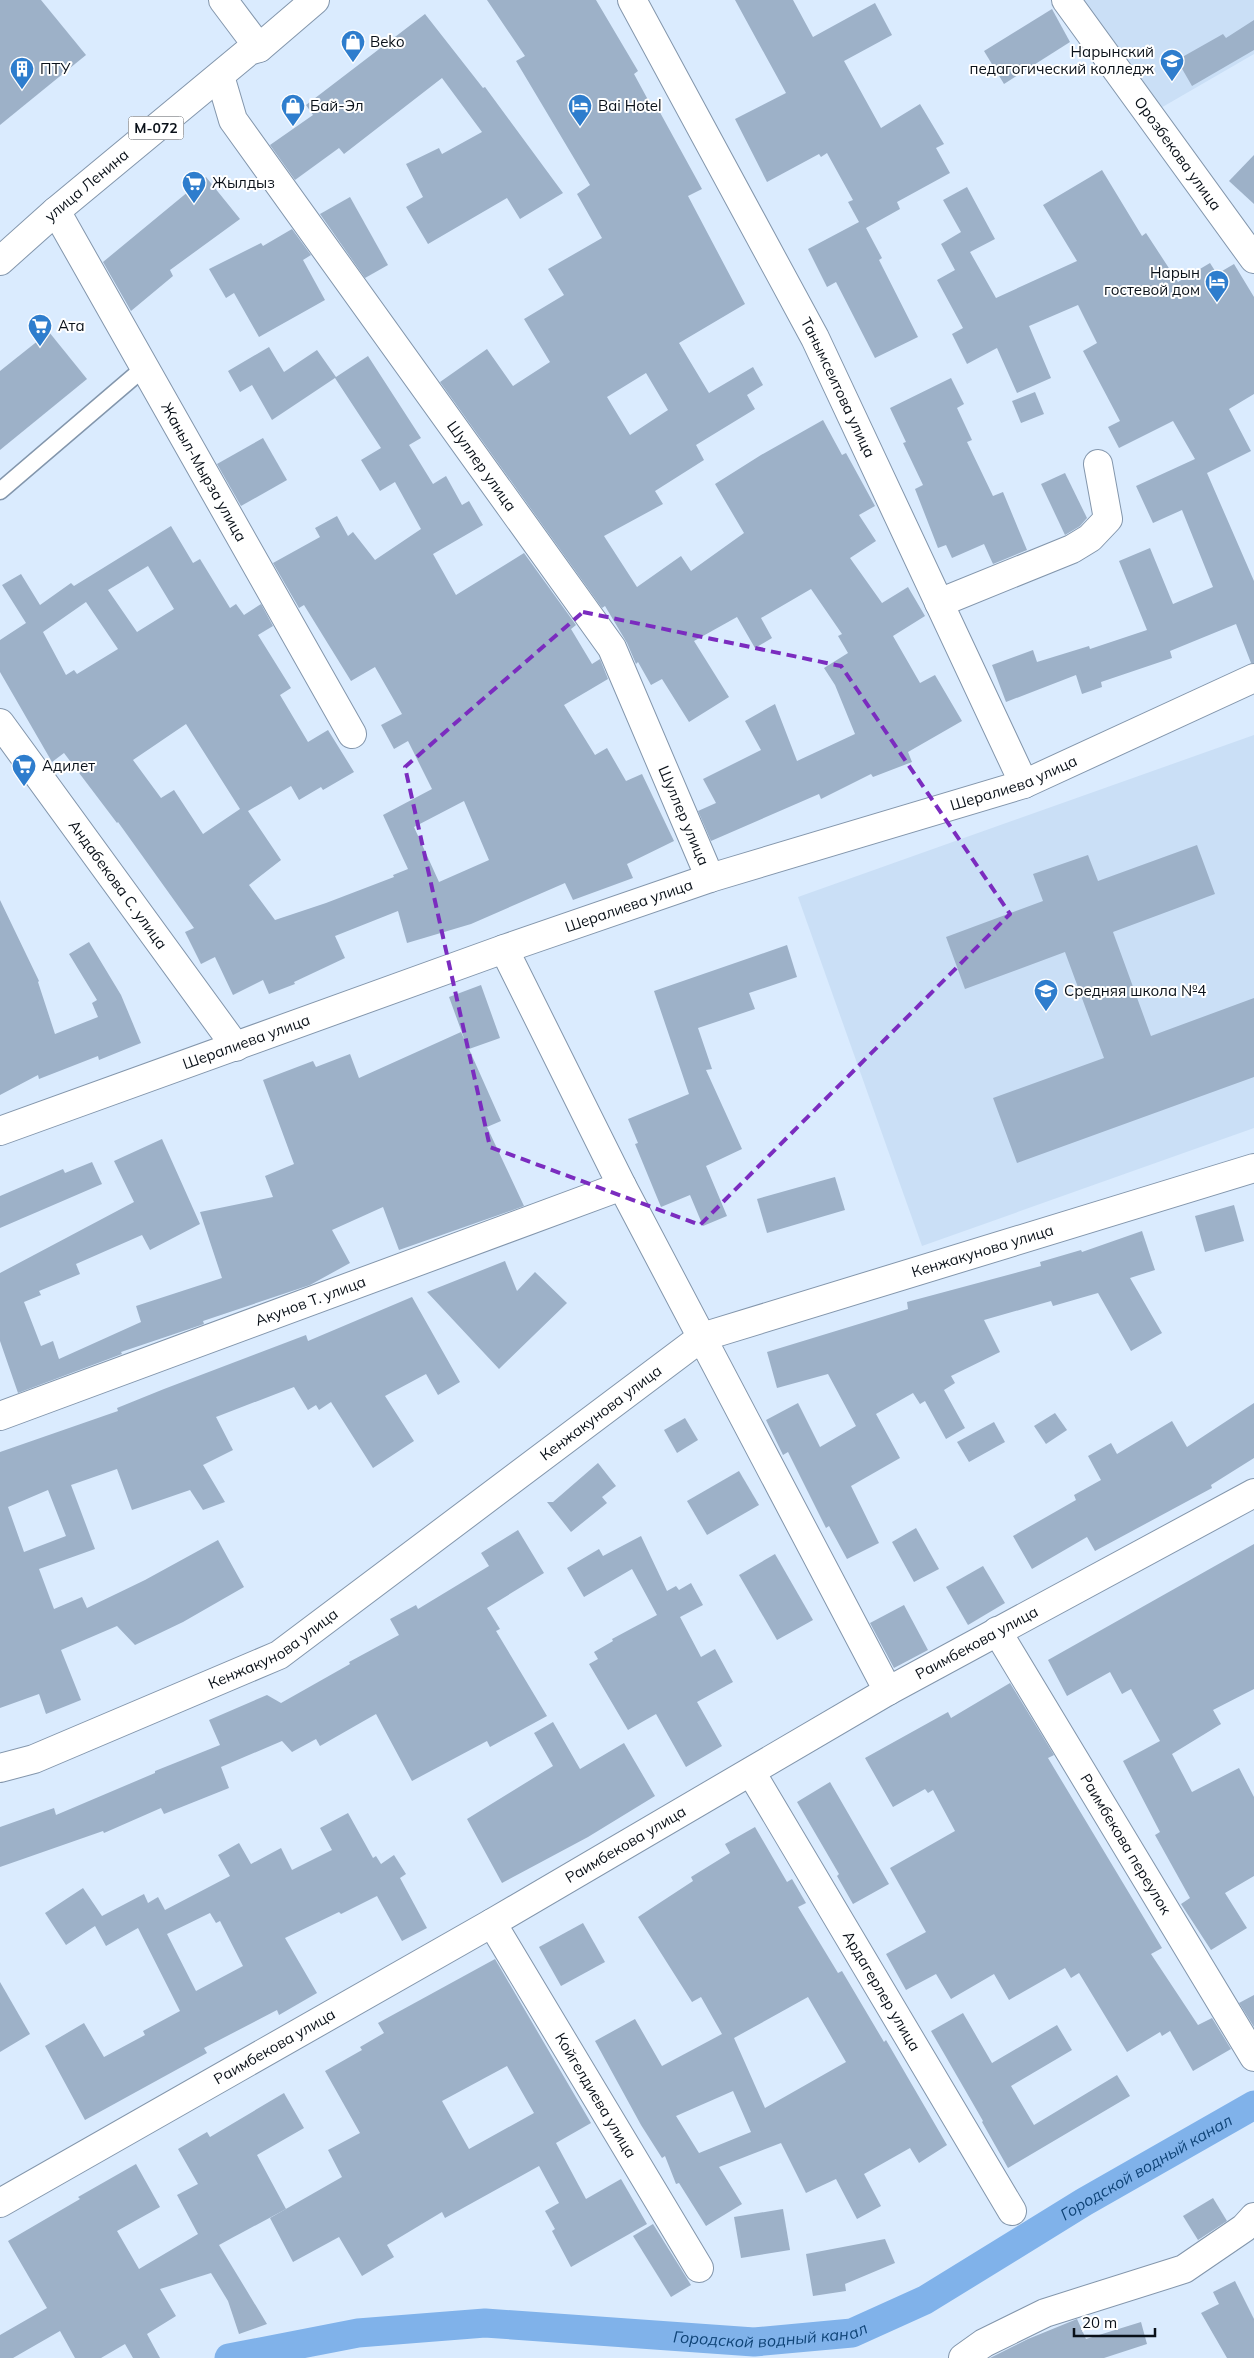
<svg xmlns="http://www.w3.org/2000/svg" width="1254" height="2358" font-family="Mulish,sans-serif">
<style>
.built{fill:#cadff6}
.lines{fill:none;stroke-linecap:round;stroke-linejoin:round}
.canal{stroke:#80b2ea;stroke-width:29}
.building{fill:#9db1c8;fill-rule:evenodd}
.lane-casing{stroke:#8396ac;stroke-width:19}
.street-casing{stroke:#8396ac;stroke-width:30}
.secondary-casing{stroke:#8396ac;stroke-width:30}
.primary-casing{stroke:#8396ac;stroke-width:30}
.lane{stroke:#fff;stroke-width:16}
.street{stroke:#fff;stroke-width:28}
.secondary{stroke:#fff;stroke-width:28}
.primary{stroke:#fff;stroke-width:28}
.marked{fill:none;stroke:#7b2cbf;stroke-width:4;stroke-dasharray:10 6;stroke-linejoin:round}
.labels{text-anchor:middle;stroke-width:4;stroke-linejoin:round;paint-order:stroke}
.shield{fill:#fff;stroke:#54585e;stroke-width:1}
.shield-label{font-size:14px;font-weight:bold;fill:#0a1119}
.poi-label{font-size:15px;fill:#0a1119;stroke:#fff;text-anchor:start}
.street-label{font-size:15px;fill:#0a1119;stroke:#fff}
.water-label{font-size:16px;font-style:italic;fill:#0f4477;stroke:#fff}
</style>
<rect width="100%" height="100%" fill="#daebfe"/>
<g class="built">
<polygon points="1076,0 1254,0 1254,54 1159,109"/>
<polygon points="1254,735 1254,1128 922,1246 798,897"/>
</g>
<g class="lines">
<path class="canal" id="s1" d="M229,2358L358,2333L485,2323L754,2342L852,2333L925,2300L1084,2202L1254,2105"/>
</g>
<g class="building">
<polygon points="0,0 41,0 86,55 0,125"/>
<path d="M487,0H596L638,71L634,74L653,109L657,107L702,189L688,196L745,304L679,343L709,393L753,367L763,385L747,395L755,409L696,445L704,460L655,491L663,504L604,536L637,587L681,556L691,571L744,533L715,484L761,455L823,420L842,455L846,453L875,506L859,515L876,541L850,558L882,603L908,587L925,616L893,636L920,683L935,675L962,721L908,752L912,762L873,777L871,774L821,799L819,794L711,841L698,811L716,803L703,779L761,750L745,721L775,704L797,761L855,734L835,685L824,668L848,653L838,636L842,634L811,589L761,618L772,638L755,648L737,617L694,641L729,697L689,722L662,679L651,685L638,662L636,664L627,643L605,606L602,608L440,382L487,349L513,386L550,362L524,319L564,295L548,269L602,238L577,194L590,185L516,61L525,56ZM646,373L668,410L630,435L607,397Z"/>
<polygon points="735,0 793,0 813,37 875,3 892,35 844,61 881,128 920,104 944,144 936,148 950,173 897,202 900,209 866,228 882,258 879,260 918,337 875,358 836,282 827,287 808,249 859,222 848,202 853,200 827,153 821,157 819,154 767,182 735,119 786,93"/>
<polygon points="1052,9 1070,42 1004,84 984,51"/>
<polygon points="425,14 483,88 485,87 563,193 520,219 507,198 428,244 406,207 423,197 406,164 439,148 442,154 482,132 442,78 344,154 339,148 295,180 270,145 313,115 306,105"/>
<polygon points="1254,20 1254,50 1192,86 1177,60 1223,34 1226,38"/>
<polygon points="1254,155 1254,204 1229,181"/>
<polygon points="1102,170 1142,236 1146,233 1178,282 1210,263 1217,274 1234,264 1254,297 1254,394 1229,409 1251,451 1207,473 1254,581 1254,663 1251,663 1236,624 1170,651 1172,658 1101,682 1102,687 1082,694 1076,675 1006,702 992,665 1033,650 1037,662 1089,646 1090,649 1147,630 1119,561 1150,548 1173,604 1213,587 1182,510 1153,523 1136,486 1195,459 1173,421 1119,448 1108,427 1120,421 1083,351 1097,343 1078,305 1029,326 1051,378 1017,393 997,348 967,364 952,334 963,328 937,280 955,270 941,244 961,232 943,200 967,187 995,239 970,252 996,298 1077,261 1043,205"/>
<polygon points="206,177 240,219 170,270 173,276 131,311 103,262"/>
<polygon points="350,197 388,265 365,278 320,214"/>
<polygon points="292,229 311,255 303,260 325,300 259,337 234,293 226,298 209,269 261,243 263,246"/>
<polygon points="49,332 87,379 0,450 0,371"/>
<path d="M269,347L284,372L317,350L336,377L368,356L421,438L409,445L433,484L446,476L462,505L469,501L483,525L433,554L456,595L524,553L576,625L571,629L592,664L600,659L608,679L564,705L595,755L607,748L626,781L642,774L674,841L627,864L633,878L573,900L565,883L471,924L407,943L398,911L335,936L345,958L294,982L295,984L269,994L263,980L233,995L215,957L201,964L185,932L194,928L118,822L117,823L64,753L52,762L0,672V640L26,623L2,585L21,574L40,605L71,583L74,586L171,526L193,563L200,559L230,608L236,604L244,615L261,604L273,626L258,635L291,688L280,695L308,742L328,730L354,772L323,790L321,787L299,800L291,786L248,811L281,860L249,885L275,920L326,903L394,877L393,875L408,869L383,815L432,789L408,741L394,749L381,725L402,714L375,667L351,681L304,605L299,608L273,563L320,537L315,528L337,516L348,536L353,532L375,560L421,529L395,482L380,491L361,460L381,448L335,378L272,420L252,385L240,392L228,371ZM148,566L174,609L137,632L108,590ZM86,602L118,649L77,674L74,670L66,675L43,632ZM186,724L240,809L203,834L174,790L161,798L133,760ZM464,801L489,860L439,882L414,827Z"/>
<polygon points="951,378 964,404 957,408 972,440 967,442 993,496 1003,492 1027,550 993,564 984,544 952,558 946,545 938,548 915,489 923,485 903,443 906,442 890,408"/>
<polygon points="1035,392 1044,414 1021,423 1012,401"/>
<polygon points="263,438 287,480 241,506 217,464"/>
<polygon points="1065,473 1087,518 1080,526 1065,535 1041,484"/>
<polygon points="1197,845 1215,894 1113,932 1151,1036 1254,998 1254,1077 1017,1163 993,1098 1104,1058 1065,952 965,989 946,937 1043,901 1033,874 1088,855 1098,881"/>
<polygon points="0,900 39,981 38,982 55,1034 98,1017 92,1003 97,1000 69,954 89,942 121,995 141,1043 99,1060 98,1056 39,1079 38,1075 0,1095"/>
<polygon points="787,945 797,977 749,993 755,1009 698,1028 712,1069 706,1070 742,1149 706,1166 727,1216 703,1226 690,1195 661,1207 635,1144 638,1143 628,1119 689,1094 654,991"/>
<polygon points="481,985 500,1038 469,1049 501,1121 487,1127 524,1206 399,1250 383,1207 332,1230 350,1263 310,1285 203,1321 204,1324 121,1352 122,1354 18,1393 0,1341 0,1273 134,1202 114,1161 162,1139 200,1224 150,1250 142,1235 76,1264 80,1274 39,1291 41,1295 24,1302 41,1346 53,1341 59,1359 141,1322 136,1306 222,1278 200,1212 273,1197 265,1176 294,1164 263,1080 313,1061 316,1067 350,1054 359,1078 461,1032 465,1041 449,997"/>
<polygon points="92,1162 102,1184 0,1228 0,1196 63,1169 65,1173"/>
<polygon points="835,1177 845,1210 767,1233 757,1199"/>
<polygon points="1234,1205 1244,1241 1205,1252 1195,1216"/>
<polygon points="1142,1231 1155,1270 1130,1278 1162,1333 1131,1351 1098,1293 1053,1306 1051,1301 984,1320 1000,1352 951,1376 955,1383 944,1390 965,1428 946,1439 925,1401 920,1404 913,1393 876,1414 900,1458 851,1486 879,1543 847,1559 829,1526 826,1528 788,1452 783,1455 766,1420 798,1403 820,1447 856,1426 828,1374 777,1388 767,1352 908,1309 907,1302 1041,1266 1040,1262 1081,1250 1082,1252"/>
<polygon points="505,1261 517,1291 535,1272 567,1303 499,1369 427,1292"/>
<path d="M412,1297L460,1382L438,1395L426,1374L385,1396L414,1441L373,1468L331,1402L319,1410L316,1405L308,1410L294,1387L216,1417L233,1450L203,1465L225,1502L203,1510L190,1490L132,1510L117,1469L71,1485L95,1549L39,1569L54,1609L82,1597L87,1608L145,1580L218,1540L244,1587L183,1622L135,1645L117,1626L61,1650L81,1700L46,1714L39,1694L0,1708V1452L118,1411L117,1408L164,1389L306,1335L308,1341ZM48,1490L66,1536L24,1552L8,1507Z"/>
<polygon points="1254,1403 1254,1458 1211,1485 1212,1488 1095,1551 1087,1537 1032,1569 1013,1536 1076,1500 1074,1495 1101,1480 1088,1456 1111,1443 1117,1454 1172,1421 1187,1447"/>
<polygon points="1055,1413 1067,1430 1046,1444 1034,1426"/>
<polygon points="685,1418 698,1440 677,1453 664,1430"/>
<polygon points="994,1422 1005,1442 969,1462 957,1442"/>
<polygon points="598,1463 616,1486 602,1497 607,1503 571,1532 547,1502 553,1502"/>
<polygon points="739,1471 759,1505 707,1535 687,1501"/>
<polygon points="916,1528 939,1569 914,1582 892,1542"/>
<polygon points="518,1530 544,1573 487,1608 500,1629 496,1631 547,1716 490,1747 487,1741 412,1781 376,1714 320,1746 316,1739 292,1752 282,1741 221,1767 229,1788 164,1814 161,1808 104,1833 103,1831 0,1867 0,1827 54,1808 56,1815 155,1773 155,1771 220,1745 209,1720 267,1695 281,1703 350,1664 349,1662 399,1635 390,1619 416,1605 418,1609 489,1566 481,1553"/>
<polygon points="641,1536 667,1591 676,1586 679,1590 691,1583 703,1605 680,1617 701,1657 715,1649 733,1682 697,1702 722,1746 686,1767 656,1714 628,1730 589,1664 598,1659 594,1652 613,1641 612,1639 657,1615 632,1569 584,1597 567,1568 599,1549 603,1556"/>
<polygon points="1254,1544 1254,1689 1213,1710 1221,1724 1172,1754 1192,1792 1239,1768 1254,1797 1254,1876 1225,1893 1247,1928 1211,1950 1181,1904 1190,1898 1155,1835 1160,1832 1123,1761 1160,1741 1131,1689 1122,1694 1110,1672 1067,1696 1048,1660"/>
<polygon points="775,1554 813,1620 777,1640 739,1575"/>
<polygon points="983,1566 1005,1603 968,1625 946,1587"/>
<polygon points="904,1605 928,1650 894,1668 870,1623"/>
<polygon points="1010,1683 1054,1755 1048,1758 1162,1948 1151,1954 1198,2025 1212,2018 1231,2049 1193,2071 1170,2031 1162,2036 1160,2032 1127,2052 1079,1973 1071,1978 1065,1968 1009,2000 994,1974 951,1999 936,1974 906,1990 886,1954 926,1932 890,1868 955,1831 933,1790 928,1793 925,1789 893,1807 865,1758 948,1712 951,1718"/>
<polygon points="553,1722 580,1769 624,1743 655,1796 588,1837 502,1883 467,1819 553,1766 534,1733"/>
<polygon points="830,1782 889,1884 853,1904 837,1876 839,1874 797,1802"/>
<path d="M348,1813L373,1858L376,1856L381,1864L394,1855L406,1874L400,1878L427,1928L402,1941L377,1896L341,1914L339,1912L285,1938L317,1993L279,2015L277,2010L204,2048L207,2053L85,2120L45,2046L84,2023L104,2057L145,2035L143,2031L180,2011L138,1928L106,1946L95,1926L66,1945L45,1913L83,1888L102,1916L144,1894L148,1903L158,1897L165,1910L230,1876L218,1855L239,1843L251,1864L281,1848L292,1870L332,1850L320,1828ZM210,1913L216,1923L220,1921L243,1966L196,1991L167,1934Z"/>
<path d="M755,1827L787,1882L792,1879L806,1903L798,1907L838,1973L842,1971L884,2042L886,2040L947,2145L919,2163L910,2148L864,2174L881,2206L857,2219L836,2179L806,2193L781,2143L719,2167L742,2204L706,2226L679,2183L676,2184L665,2156L662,2158L641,2125L595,2041L635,2019L662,2066L722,2034L701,1997L692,2002L638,1917L693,1881L691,1877L730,1853L725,1844ZM808,1997L846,2062L765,2108L734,2038ZM733,2091L751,2132L699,2153L676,2116Z"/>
<polygon points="583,1923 605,1962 561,1986 539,1947"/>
<path d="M495,1959L591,2123L556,2143L586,2199L621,2179L647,2224L571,2267L552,2231L555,2229L545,2211L559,2203L539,2166L445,2218L442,2212L387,2245L394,2257L362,2276L339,2237L293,2262L270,2218L342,2177L328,2150L360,2133L325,2071L362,2050L360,2047L384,2033L378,2023ZM507,2066L534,2113L469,2149L442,2101Z"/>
<polygon points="0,1982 30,2034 0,2052"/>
<polygon points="1254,1995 1254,2027 1239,2003"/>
<polygon points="963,2013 992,2063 1057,2025 1072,2050 1011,2086 1034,2125 1117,2075 1130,2096 1008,2168 982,2122 983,2121 931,2031"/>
<polygon points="284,2093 304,2128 257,2155 286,2209 219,2245 267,2324 239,2334 228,2301 211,2273 160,2289 176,2316 147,2334 160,2358 133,2358 125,2344 101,2358 75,2358 60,2331 13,2358 0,2358 0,2335 47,2308 8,2241 80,2199 78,2197 136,2164 160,2207 117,2231 139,2269 198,2234 177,2195 198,2184 178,2149 207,2132 210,2137"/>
<polygon points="1213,2198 1227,2221 1198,2240 1183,2216"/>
<polygon points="783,2209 790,2250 741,2258 734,2217"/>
<polygon points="653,2224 691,2285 671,2297 633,2236"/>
<polygon points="885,2239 895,2263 845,2284 846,2291 813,2296 806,2254"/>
<polygon points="1235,2281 1254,2319 1254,2358 1227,2358 1201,2313 1219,2304 1213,2292"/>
<polygon points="1077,2319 1086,2339 1141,2322 1147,2344 1104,2358 990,2358 1028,2339"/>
</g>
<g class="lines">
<defs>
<polyline id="lane" points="0,491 145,367"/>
<g id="street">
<polyline points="223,0 259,48"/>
<path id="s2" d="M632,0L815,338L1024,784"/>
<path id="s3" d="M1066,0L1254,259"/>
<path id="s4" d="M220,76L233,120L612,648L710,878"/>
<path id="s5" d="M56,211L352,734"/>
<polyline points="939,603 1072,549 1090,538 1108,519 1098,464"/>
<polyline points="504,949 622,1186 888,1691"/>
<path id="s6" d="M0,1416L622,1186"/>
<path id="s7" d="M997,1631L1254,2057"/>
<path id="s8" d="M0,1768L34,1759L279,1655L702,1337L1254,1168"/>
<path id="s9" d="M751,1772L1012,2211"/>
<path id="s10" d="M492,1923L699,2268"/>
<path id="s11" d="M0,2203L492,1923L888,1691L1254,1493"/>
<polyline points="963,2358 984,2343 1045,2313 1184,2269 1244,2228 1254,2217"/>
</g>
<g id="secondary">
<path id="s12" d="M0,723L236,1047"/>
<path id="s13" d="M0,1131L504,949L710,878L1024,784L1254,678"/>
</g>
<g id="primary">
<path id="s14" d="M0,261L56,211L249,51L259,48L315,0"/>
</g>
</defs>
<use href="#lane" class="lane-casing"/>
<use href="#street" class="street-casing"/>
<use href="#secondary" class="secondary-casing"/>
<use href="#primary" class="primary-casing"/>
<use href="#lane" class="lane"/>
<use href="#street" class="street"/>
<use href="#secondary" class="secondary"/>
<use href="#primary" class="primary"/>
</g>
<path class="marked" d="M583,612L841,666L1010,914L700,1225L490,1147L405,767Z"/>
<defs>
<symbol id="shop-pin" viewBox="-11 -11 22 30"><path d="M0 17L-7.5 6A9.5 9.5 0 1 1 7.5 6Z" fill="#2e7dcd" stroke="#fff"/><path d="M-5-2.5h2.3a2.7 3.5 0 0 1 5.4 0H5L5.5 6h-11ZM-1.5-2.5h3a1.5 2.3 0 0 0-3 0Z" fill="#fff"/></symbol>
<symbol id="university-pin" viewBox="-11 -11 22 30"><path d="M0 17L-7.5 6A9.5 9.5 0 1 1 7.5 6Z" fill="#2e7dcd" stroke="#fff"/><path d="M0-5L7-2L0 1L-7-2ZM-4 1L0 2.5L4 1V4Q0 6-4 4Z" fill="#fff"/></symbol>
<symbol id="building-pin" viewBox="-11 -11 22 30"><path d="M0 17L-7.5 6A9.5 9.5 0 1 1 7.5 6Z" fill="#2e7dcd" stroke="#fff"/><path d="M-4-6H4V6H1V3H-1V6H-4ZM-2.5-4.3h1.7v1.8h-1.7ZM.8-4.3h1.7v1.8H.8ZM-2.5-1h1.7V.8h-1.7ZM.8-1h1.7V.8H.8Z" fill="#fff"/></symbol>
<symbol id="hotel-pin" viewBox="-11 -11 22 30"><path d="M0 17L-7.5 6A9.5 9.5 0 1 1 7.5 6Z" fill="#2e7dcd" stroke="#fff"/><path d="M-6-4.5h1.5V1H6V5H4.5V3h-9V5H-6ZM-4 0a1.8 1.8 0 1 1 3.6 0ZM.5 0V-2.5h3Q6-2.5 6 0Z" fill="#fff"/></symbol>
<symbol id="supermarket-pin" viewBox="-11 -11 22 30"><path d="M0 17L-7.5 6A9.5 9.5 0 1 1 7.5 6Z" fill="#2e7dcd" stroke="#fff"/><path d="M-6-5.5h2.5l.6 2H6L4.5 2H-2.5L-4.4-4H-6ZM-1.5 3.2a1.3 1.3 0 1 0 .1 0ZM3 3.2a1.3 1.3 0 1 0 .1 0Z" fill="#fff"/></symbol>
<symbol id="school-pin" viewBox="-11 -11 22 30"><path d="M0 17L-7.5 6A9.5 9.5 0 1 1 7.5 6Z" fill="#2e7dcd" stroke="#fff"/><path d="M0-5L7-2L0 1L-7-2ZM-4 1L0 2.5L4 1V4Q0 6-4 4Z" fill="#fff"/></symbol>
</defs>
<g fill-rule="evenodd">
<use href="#shop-pin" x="339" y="28" width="28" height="38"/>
<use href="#university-pin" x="1158" y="47" width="28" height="38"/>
<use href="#building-pin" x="8" y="55" width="28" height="38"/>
<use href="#shop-pin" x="279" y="92" width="28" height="38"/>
<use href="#hotel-pin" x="566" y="92" width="28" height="38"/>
<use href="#supermarket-pin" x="180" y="169" width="28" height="38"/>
<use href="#hotel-pin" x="1203" y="268" width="28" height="38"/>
<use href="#supermarket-pin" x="26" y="312" width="28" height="38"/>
<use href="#supermarket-pin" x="10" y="752" width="28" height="38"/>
<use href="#school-pin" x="1032" y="977" width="28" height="38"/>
</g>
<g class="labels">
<rect class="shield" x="128.5" y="116.5" width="55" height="23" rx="4"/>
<g class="shield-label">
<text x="156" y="133">М-072</text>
</g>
<g class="poi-label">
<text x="370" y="47">Beko</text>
<text x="1154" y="57" text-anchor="end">Нарынский<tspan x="1154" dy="17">педагогический колледж</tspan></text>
<text x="40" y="74">ПТУ</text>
<text x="310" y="111">Бай-Эл</text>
<text x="598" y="111">Bai Hotel</text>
<text x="212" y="188">Жылдыз</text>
<text x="1200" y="278" text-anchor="end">Нарын<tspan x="1200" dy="17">гостевой дом</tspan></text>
<text x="58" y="331">Ата</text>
<text x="42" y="771">Адилет</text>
<text x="1064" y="996">Средняя школа №4</text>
</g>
<g class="street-label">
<text dy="5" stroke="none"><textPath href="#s3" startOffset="190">Орозбекова улица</textPath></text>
<text dy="5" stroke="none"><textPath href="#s14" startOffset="115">улица Ленина</textPath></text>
<text dy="5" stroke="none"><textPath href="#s2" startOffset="439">Танымсеитова улица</textPath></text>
<text dy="5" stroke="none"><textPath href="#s4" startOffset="472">Шуллер улица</textPath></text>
<text dy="5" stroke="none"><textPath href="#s5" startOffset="300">Жаныл-Мырза улица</textPath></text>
<text dy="5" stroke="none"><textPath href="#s13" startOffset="1072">Шералиева улица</textPath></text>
<text dy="5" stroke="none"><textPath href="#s4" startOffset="878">Шуллер улица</textPath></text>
<text dy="5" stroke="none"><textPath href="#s12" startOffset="200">Андабекова С. улица</textPath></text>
<text dy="5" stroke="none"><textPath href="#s13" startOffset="668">Шералиева улица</textPath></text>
<text dy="5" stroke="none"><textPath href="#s13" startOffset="262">Шералиева улица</textPath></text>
<text dy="5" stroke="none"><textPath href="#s8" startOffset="1124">Кенжакунова улица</textPath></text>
<text dy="5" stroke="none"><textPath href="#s6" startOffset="331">Акунов Т. улица</textPath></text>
<text dy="5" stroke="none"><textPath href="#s8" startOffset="704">Кенжакунова улица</textPath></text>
<text dy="5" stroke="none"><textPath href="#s11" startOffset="1126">Раимбекова улица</textPath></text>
<text dy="5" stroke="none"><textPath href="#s8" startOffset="299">Кенжакунова улица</textPath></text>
<text dy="5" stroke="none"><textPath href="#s7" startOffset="249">Раимбекова переулок</textPath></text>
<text dy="5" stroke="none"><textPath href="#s11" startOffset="721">Раимбекова улица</textPath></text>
<text dy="5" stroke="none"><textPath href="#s9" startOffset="255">Ардагерлер улица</textPath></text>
<text dy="5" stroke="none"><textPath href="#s11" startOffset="316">Раимбекова улица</textPath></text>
<text dy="5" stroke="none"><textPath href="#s10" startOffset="201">Койгелдиева улица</textPath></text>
</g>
<g class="water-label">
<text dy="6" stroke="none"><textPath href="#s1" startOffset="965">Городской водный канал</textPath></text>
<text dy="6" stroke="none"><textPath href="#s1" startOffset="545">Городской водный канал</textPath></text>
</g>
</g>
<path d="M1074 2328v8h81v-8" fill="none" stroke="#0a1119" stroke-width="2.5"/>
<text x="1082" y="2328" font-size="15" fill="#0a1119" stroke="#ffffff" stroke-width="4" paint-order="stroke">20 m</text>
</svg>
